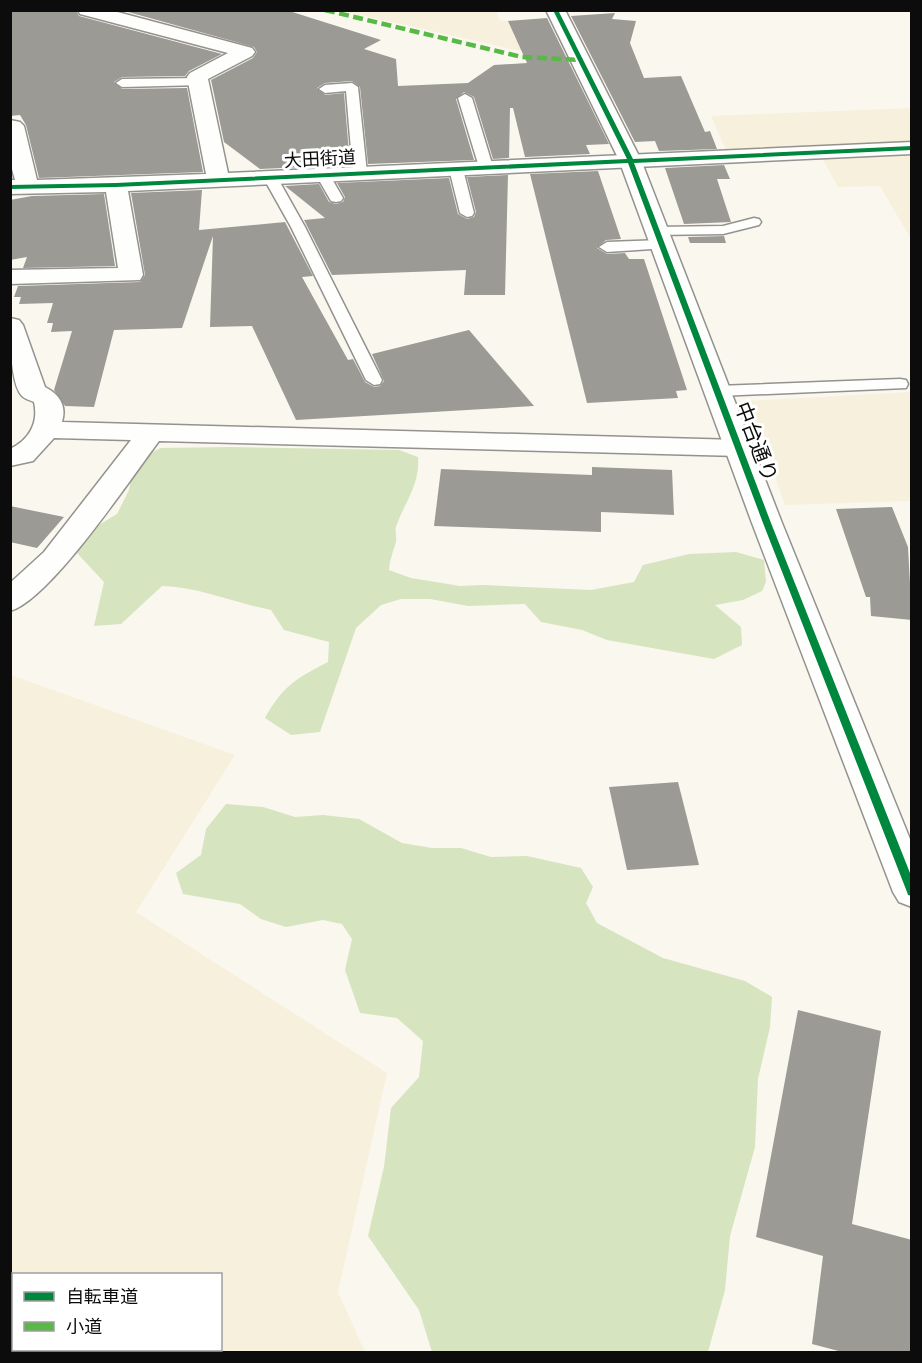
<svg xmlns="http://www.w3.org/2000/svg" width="922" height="1363" font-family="'Times New Roman','Noto Sans JP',serif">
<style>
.farmland{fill:#f6f0dc;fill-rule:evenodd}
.forest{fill:#d6e4bf}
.building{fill:#9c9a95}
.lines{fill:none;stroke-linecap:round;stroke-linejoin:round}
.service-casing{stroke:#93928e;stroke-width:3}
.minor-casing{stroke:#93928e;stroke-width:3}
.tertiary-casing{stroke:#93928e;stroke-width:3}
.service{fill:#fefefd;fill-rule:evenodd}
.minor{fill:#fefefd;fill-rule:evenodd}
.tertiary{fill:#fefefd;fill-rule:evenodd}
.quiet{stroke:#58b947;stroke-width:4.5;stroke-dasharray:10 4.5;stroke-linecap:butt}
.cycleway-casing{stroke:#fff;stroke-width:4}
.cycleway{fill:#00873e;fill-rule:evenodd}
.labels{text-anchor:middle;stroke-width:6;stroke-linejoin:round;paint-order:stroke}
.far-street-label{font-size:18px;fill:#0c0c0c;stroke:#fff}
.street-label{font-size:21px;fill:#0c0c0c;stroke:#fff}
</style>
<rect width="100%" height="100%" fill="#faf7ef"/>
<g class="farmland">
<polygon points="496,10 500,21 538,19 535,54 342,11"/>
<polygon points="911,108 911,142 726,150 711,116"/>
<polygon points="911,154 911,239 880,186 838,187 822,158"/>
<polygon points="911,392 911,501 785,505 748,401"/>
<path d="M11,675L235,755L136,912L387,1073L338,1292L365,1352H11ZM220,1274V1350H14V1274Z"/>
</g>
<g class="forest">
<path d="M232,447L399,450L418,457C420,484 406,500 397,524C394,530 397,536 396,542C393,552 390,559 389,570L411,578L460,586L483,585L591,590L634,582L643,565L689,554L736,552L764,560L766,582L762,591L743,600L715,605L741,627L742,645L714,659L607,640L582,630L541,622L525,604L468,606L430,599H401L381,605L356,628L320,732L291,735L265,718C283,686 295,679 328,662L329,642L284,630L271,610C235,603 199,587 162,586L121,624L94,626L104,582L77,553L92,529L117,514L129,490L133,468L143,456L161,448Z"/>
<polygon points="226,804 263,807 295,817 323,815 359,819 402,843 432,848 461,848 491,857 527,856 581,868 593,887 586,903 597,923 663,958 745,981 772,997 770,1027 758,1079 755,1147 730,1236 725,1290 708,1352 432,1352 419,1310 368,1236 384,1167 391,1108 419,1077 423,1041 397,1018 360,1013 345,970 352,939 342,924 323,920 286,927 261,919 240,904 183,894 176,873 201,855 206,829"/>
</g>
<g class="building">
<polygon points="10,10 76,10 79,16 222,54 189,71 185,76 122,77 114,82 122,89 187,88 203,172 39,178 26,125 20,115 10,116"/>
<polygon points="121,10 286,10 381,40 364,49 396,59 398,86 468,83 494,65 527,63 508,21 547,18 609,144 586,145 590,154 525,157 513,108 510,108 509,158 493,159 474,97 464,92 456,99 474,160 368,164 360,87 352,81 325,83 317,88 325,95 344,93 350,165 260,169 224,142 211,80 253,58 257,52 254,47"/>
<polygon points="615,13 612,19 636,21 630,43 644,78 681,76 705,132 710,131 717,149 659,151 655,141 635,142 571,16"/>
<polygon points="724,165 730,179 717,179 731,222 684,224 665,168"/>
<polygon points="598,171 621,239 606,240 597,248 607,254 625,253 629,259 644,259 687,390 676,391 678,398 587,403 530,174"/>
<polygon points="508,175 505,295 464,295 466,270 332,275 304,220 325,218 285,186 319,184 329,202 336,204 343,202 345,197 337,183 449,178 458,214 467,219 474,217 476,212 467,177"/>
<polygon points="202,190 199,230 285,222 313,276 302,277 348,360 353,359 365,382 374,387 380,386 384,381 372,354 469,330 534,406 296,420 252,326 210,327 213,236 182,328 114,330 94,407 65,406 54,390 72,331 51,332 53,323 47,323 53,303 19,304 21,297 14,297 18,286 140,282 145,275 131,193"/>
<polygon points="104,194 115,266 23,268 27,257 10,260 10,200 32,196"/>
<polygon points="724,236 726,243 690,243 688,237"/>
<polygon points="592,467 672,470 674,515 601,512 601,532 434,526 441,469 592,475"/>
<polygon points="10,506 64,517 37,548 10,542"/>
<polygon points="892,507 908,547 912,620 871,616 870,597 866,597 836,509"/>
<polygon points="678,782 699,865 627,870 609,787"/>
<polygon points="798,1010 881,1031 852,1224 912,1240 912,1353 846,1353 812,1344 823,1256 756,1237"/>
</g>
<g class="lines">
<defs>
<g id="service">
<polygon points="198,78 203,79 203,85 122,87 116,83 122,79"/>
<polygon points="352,83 358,87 367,173 360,177 353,173 346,91 325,93 319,89 325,85"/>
<polygon points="465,94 472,98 493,167 491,170 481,170 479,167 458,98"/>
<polygon points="456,165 463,169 474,213 472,216 467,217 460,213 449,169"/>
<polygon points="323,171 328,172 343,198 341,201 336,202 331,201 316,175"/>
<polygon points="270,173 277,177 305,227 382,380 380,384 374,385 366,380 291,227 263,177"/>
<polygon points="754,218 759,219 761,222 759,225 723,234 657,235 650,231 657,227 723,226"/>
<polygon points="662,240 670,245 667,248 607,252 599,247 607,242"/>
<polygon points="900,379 906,380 908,384 906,388 718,396 709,391 718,386"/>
</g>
<g id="minor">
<polygon points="78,10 110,10 252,48 255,52 252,56 208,79 228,173 912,142 912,154 128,191 143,275 140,280 10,284 10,270 118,268 106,192 10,194 10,180 15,180 10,162 10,120 20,122 24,126 37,180 206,174 187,77 190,73 228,53 80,14"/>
<path d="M10,318L19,320L23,325L45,387C59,394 67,405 62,422L739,440L749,442L753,448L749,454L739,456L159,441C131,478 50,600 10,611V583L44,552L131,440L54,438L33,461L10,466V449C29,440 39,423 34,402C30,400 25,399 22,396C10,384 10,334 10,318Z"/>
</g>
<polygon id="tertiary" points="546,10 565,10 641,160 782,523 912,844 912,907 899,902 893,892 752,523 619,160"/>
</defs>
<use href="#service" class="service-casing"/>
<use href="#minor" class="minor-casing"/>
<use href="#tertiary" class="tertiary-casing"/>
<use href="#service" class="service"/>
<use href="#minor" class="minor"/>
<use href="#tertiary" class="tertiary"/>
<polyline class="quiet" points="325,10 522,57 581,60"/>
<defs>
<polygon id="cycleway" points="553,10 558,10 633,159 912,146 912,150 634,163 771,523 912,878 912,896 908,895 907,892 763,523 628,163 116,187 10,189 10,185 116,183 627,159"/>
</defs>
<use href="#cycleway" class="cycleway-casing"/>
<use href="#cycleway" class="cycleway"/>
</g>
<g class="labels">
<g class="far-street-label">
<text transform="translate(320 159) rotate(-3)" y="6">大田街道</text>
</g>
<g class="street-label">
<text transform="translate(756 442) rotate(69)" y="7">中台通り</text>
</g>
</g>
<rect width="922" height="1363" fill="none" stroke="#0c0c0c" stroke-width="24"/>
<rect x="12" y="1273" width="210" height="78" fill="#ffffff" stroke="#9e9e9e" stroke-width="1.5"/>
<rect x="24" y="1292" width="30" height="9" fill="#00873e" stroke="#9e9e9e" stroke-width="1.5"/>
<text x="66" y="1303" font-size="18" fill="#0c0c0c">自転車道</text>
<rect x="24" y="1322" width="30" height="9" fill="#58b947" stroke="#9e9e9e" stroke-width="1.5"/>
<text x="66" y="1333" font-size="18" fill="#0c0c0c">小道</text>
</svg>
